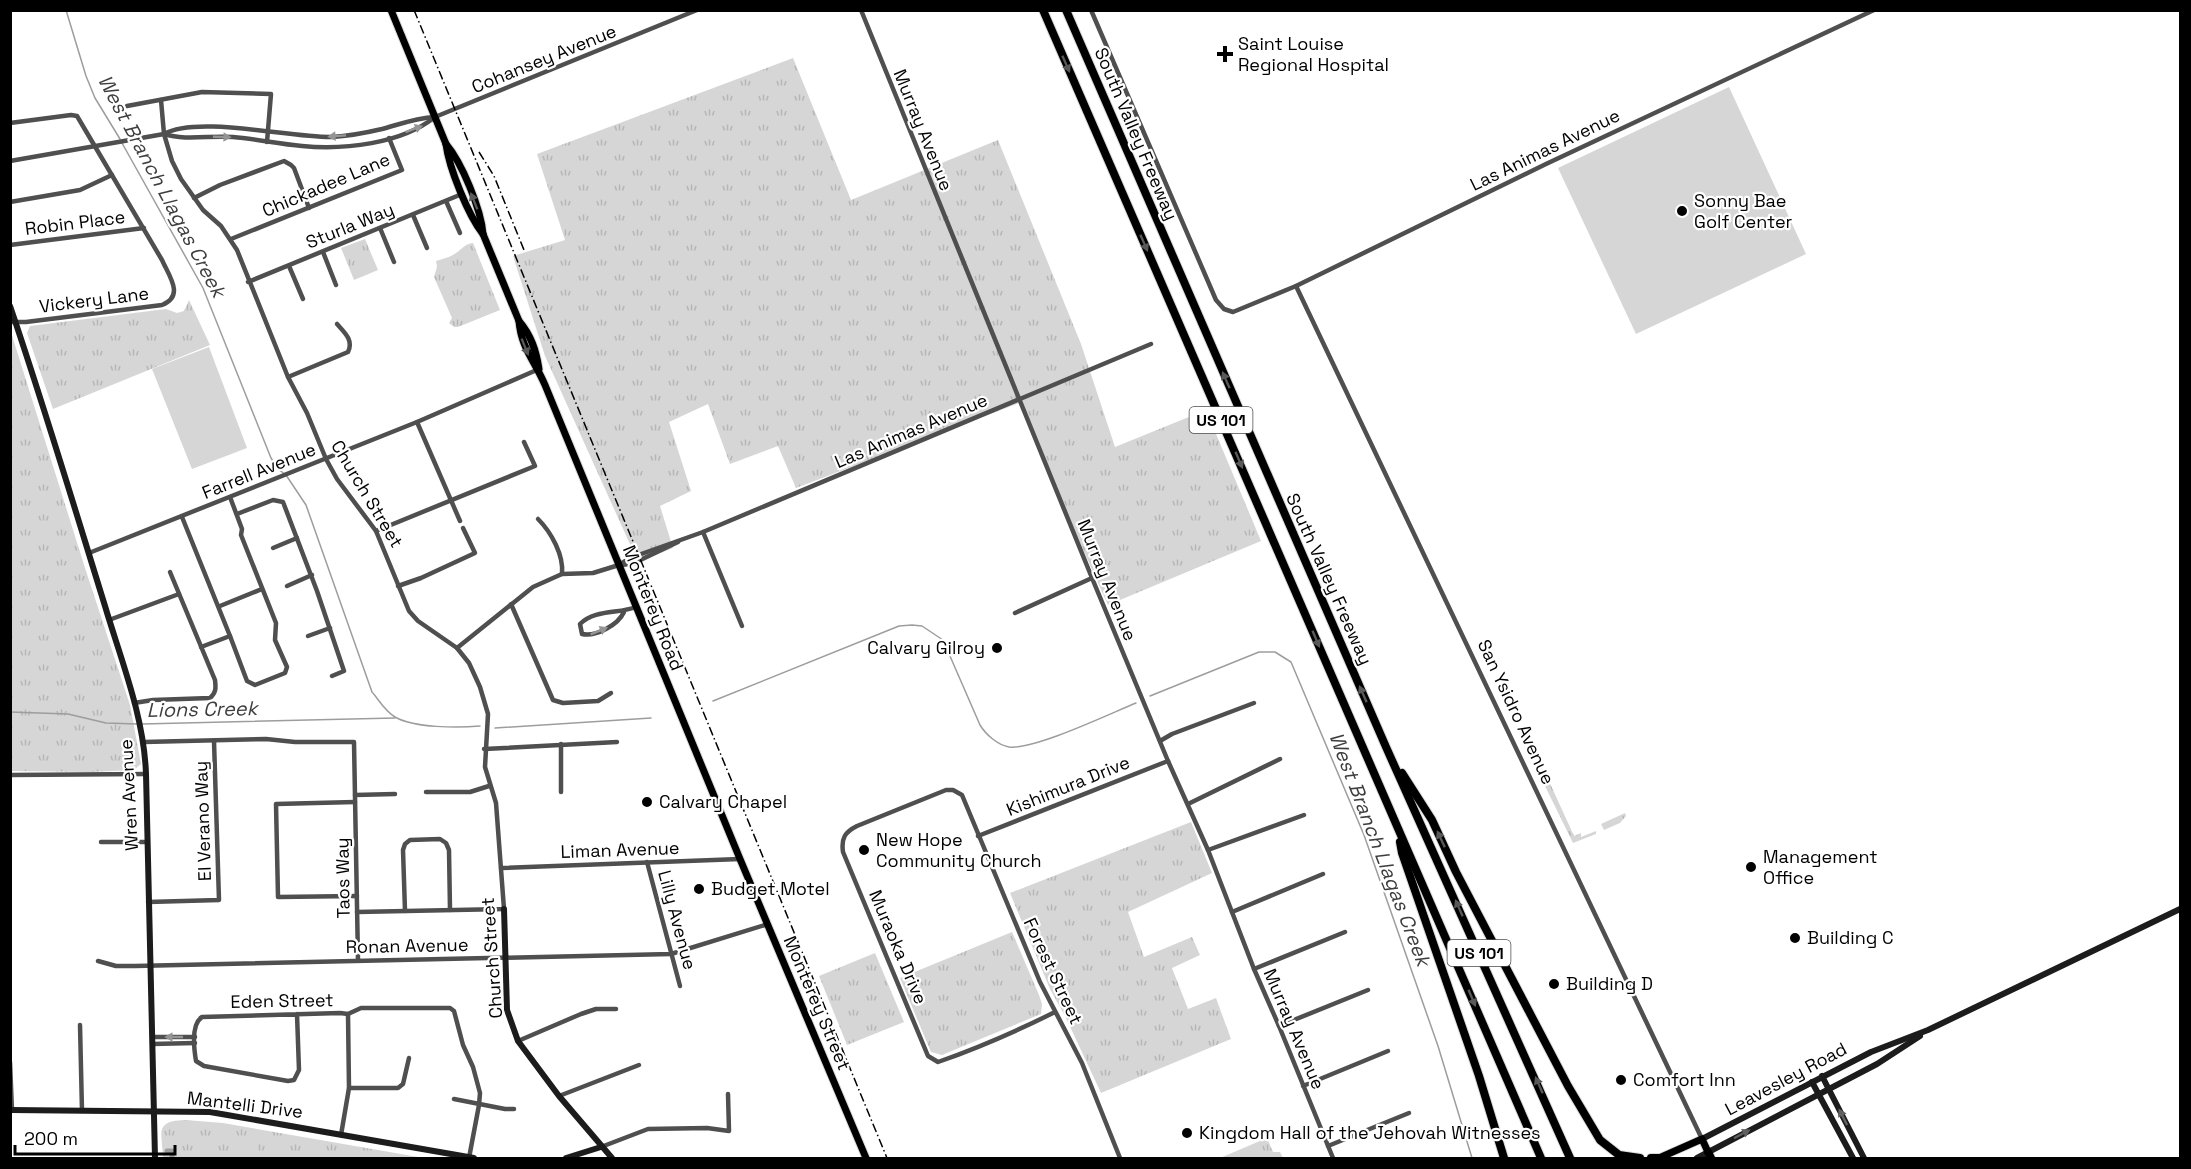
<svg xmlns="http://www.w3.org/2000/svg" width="2191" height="1169" font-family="'Space Grotesk',sans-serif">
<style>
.grass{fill:url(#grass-tufts)}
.pitch{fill:#d6d6d6}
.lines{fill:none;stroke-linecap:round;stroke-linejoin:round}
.stream{stroke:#9d9d9d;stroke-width:1.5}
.canal{stroke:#9d9d9d;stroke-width:5}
.primary-casing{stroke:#dbdbdb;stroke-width:9}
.highway-casing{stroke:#dbdbdb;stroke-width:10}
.street{stroke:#4f4f4f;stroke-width:4.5}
.secondary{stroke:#1c1c1c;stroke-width:6}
.primary{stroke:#000;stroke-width:7}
.highway{stroke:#000;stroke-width:8}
.rail{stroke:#000;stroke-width:1.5;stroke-dasharray:9 3 1.5 3;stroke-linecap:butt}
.oneway{fill:#595959}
.oneway2{fill:#959595}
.oneway3{fill:#606060}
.poi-dot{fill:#000;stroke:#fff;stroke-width:2}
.labels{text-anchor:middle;stroke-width:4.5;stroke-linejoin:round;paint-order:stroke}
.shield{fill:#fff;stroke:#4c4c4c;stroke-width:1.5}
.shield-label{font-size:16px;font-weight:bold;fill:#000}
.poi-label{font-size:18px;fill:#000;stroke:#fff;text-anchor:start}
.street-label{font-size:18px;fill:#000;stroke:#fff}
.water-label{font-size:20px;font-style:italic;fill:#3e3e3e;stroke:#fff}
</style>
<defs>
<pattern id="grass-tufts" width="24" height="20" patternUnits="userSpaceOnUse" patternTransform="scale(1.5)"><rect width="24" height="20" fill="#d6d6d6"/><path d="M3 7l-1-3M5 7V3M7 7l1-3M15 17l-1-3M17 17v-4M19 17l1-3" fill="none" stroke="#b6b6b6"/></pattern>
</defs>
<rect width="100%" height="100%" fill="#fff"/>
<g class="grass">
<polygon points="793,58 851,200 998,140 1081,344 1115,447 1206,410 1261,541 1108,605 1052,481 1022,402 796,488 778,446 730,464 708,404 669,422 691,491 660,506 673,548 638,562 545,356 513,256 565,240 537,154"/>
<polygon points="365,239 378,270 354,280 341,248"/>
<path d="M473,243L500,310L458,327H454L449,323L452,318L434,277L437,267L436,261C443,259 451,257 456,253C463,248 465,244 473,243Z"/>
<polygon points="189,300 210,345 53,409 27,333 30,326 166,309 177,313 184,311"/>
<polygon points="10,329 85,568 130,705 141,764 134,770 89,772 11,771"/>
<polygon points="1548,779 1574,836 1581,833 1581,837 1596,831 1596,834 1573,843 1543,782"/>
<polygon points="1625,813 1626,816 1620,823 1604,830 1601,824"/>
<polygon points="1191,822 1212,873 1128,912 1144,957 1192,937 1200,955 1172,968 1188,1009 1216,998 1231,1039 1101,1093 1066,1018 1050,989 1010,893"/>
<polygon points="1012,932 1039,995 1042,1004 1041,1014 942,1055 931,1052 900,978"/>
<polygon points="875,953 904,1022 847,1045 819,976"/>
<path d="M185,1120L223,1123L424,1158H163C162,1132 154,1121 185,1120Z"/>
<polygon points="1267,1138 1273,1152 1280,1152 1283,1158 1220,1158"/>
</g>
<g class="pitch">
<polygon points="1729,87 1806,254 1636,334 1558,168"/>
<polygon points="209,347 247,448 192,469 152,369"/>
<polygon points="248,1136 257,1143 260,1158 234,1158 234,1148 237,1140"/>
</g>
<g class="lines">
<g class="stream">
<polyline points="66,10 86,76 95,98 120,139"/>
<path d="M122,143L203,288L271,458L278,469L286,475L306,505L372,692C379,700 385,711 395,717C414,728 458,728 480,726"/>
<polyline points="1150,696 1259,652 1275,652 1291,662 1364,835 1438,1046 1472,1158"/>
<path d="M713,701L899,626L912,625L922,626L943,640L980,725C986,735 998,745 1009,747C1034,750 1109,714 1136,703"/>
<polyline points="10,712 68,714 106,723 137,724"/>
<polyline points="142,724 395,718"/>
<polyline points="495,728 651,718"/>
</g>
<polyline class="canal" points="167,1151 172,1151 172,1158"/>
<defs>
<g id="primary">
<path d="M391,10L446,144C449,168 468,215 483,234"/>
<path d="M446,144C462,163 481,209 483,234L519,321C521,348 535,361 545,385L740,859L866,1158"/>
<path d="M519,321C531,335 536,350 539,369"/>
<polyline points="1659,1158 1702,1139 1708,1152"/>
</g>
<g id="highway">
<polyline points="1043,10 1541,1158"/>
<polyline points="1066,10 1386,747 1570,1158"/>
<polyline points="1402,773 1432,820 1456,872 1568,1086 1600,1140 1619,1155 1640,1158"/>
<polyline points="1400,842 1402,853 1479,1076 1504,1158"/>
<polyline points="1708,1152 1711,1158"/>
<polyline points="1651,1158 1660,1158"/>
</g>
</defs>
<use href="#primary" class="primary-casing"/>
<use href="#highway" class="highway-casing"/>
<g class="street">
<polyline points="861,10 1092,578 1168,761 1208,850 1254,969 1279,1026 1333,1158"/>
<polyline points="1091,10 1216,300 1224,309 1233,312 1296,286 1546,164 1874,10"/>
<polyline points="161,100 164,134 172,161 181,179 203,210 221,226 237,250 288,377 307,413 326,459 337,479 376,531 409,611 418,621 457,648 469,663 480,687 488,714 485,767 496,803 504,909 357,912"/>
<polyline points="127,106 202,92 271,94 267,142"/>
<path d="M10,123L71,115L77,116L162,260C169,276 185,296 162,305L26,322H10"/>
<path d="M164,134C198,115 290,138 332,137C349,136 365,133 382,129C400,124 416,118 435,117"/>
<path d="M10,161L164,134C186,141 211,135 233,137C256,139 279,144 302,146C344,150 401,144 435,117L697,10"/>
<polyline points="194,198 220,185 284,161 291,165 294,168 309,208"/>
<polyline points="446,201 460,233"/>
<polyline points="10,202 80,190 112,175"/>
<polyline points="413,215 427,248"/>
<polyline points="380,228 394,262"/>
<polyline points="231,239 402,170 389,138"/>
<polyline points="10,245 144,228"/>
<polyline points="323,252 336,285"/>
<polyline points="289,266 303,299"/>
<polyline points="248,282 462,194"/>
<polyline points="1296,286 1702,1139"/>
<path d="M288,377L348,352C354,340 344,332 337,324"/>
<polyline points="417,422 460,521"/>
<polyline points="230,497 242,529 241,535 276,623 275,640 287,667 285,673 255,685 247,681 230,636"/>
<polyline points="237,514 273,500 283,502 317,591 344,671 332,676"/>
<polyline points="182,517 230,636 201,647"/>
<path d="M538,519C551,532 564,555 562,574"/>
<polyline points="376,531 535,466 524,442"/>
<polyline points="703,532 742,626"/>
<polyline points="273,548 297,538"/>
<polyline points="89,553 417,422 539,369"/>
<polyline points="619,565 630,558 703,532 1151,344"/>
<polyline points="287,586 312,575"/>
<polyline points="398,586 421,578 475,553 463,528"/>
<polyline points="511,604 553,700 563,703 598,701 611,693"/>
<polyline points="220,606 262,589"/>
<path d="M624,612C618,625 596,637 582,634L580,624C595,609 619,614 636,607"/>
<polyline points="1015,613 1092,578"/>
<polyline points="109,620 179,594"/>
<polyline points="308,636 330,628"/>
<polyline points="457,648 533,587 562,574 593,573 619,565 632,564 678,542"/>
<path d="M134,703L153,700L210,698C216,693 216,688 215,680L170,572"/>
<polyline points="1160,741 1172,734 1254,703"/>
<polyline points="144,742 266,739 295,742 354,742 358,960"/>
<polyline points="561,744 561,792"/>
<polyline points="484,749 617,742"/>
<polyline points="10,775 146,774"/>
<polyline points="426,792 470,792 489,786"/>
<polyline points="355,795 395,794"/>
<polyline points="355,802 276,804 278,897 357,896"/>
<polyline points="1188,804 1280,759"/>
<polyline points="978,836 1168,761"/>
<polyline points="101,842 147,842"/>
<polyline points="1208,850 1304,815"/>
<polyline points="647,862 680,986"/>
<polyline points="501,868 740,859"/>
<polyline points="148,902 219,900 214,741"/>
<polyline points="405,911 403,850 405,844 410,840 440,839 446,843 449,850 450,910"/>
<polyline points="1232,912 1323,874"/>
<polyline points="98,961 116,966 135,966 671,954 768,924"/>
<polyline points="1254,969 1345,932"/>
<path d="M1055,1012C1017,1031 978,1048 938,1062L928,1056L843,852C841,838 845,832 857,826L946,790H953L962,795L1040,982L1082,1063L1120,1158"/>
<path d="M297,1014L299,1070L294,1080L288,1081L204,1066L196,1061C194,1049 191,1024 202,1017L340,1013L348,1014L361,1008H450L454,1011L463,1045L473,1067L480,1093L479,1105L469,1158"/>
<polyline points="80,1025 82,1111"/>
<polyline points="1279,1026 1368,990"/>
<polyline points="152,1037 195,1037"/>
<polyline points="518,1041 581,1014 596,1009 616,1009"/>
<polyline points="152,1044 195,1043"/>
<polyline points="10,1062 12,1110"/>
<polyline points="1303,1086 1388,1051"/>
<polyline points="349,1088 398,1088 403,1084 409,1058"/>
<polyline points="559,1096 639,1065"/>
<polyline points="454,1099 505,1109 514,1109"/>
<polyline points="341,1135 349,1088 348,1014"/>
<polyline points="1328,1146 1409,1113"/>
<polyline points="601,1147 648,1129 707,1128 729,1131 728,1094"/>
</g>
<g class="secondary">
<path d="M10,306C44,406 74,506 105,606C121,660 144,716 146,774L155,1158"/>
<polyline points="504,909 507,1010 518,1041 559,1096 612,1158"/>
<polyline points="1822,1076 1864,1158"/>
<polyline points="1812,1082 1853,1158"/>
<polyline points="10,1110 210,1112 474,1158"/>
<polyline points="1702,1139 1871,1052 1928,1030 2180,909"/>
<polyline points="566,1158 601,1147"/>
<polyline points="1697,1158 1877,1064 1920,1036"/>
</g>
<use href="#primary" class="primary"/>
<use href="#highway" class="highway"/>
<g class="rail">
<polyline points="414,10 887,1158"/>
<polyline points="479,152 494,176 524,250"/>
</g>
</g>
<defs><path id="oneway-solid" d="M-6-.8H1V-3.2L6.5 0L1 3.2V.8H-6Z" transform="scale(1.5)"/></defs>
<g class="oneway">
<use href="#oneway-solid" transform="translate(1066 64) rotate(66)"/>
<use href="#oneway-solid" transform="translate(474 201) rotate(-112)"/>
<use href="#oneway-solid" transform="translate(1144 243) rotate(66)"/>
<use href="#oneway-solid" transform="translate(525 347) rotate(68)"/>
<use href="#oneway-solid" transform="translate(1226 380) rotate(-114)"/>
<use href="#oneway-solid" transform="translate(1239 460) rotate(67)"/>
<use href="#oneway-solid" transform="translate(1316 639) rotate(67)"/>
<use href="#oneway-solid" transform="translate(1363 694) rotate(-114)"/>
<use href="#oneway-solid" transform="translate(1441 839) rotate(-115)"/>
<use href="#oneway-solid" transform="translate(1459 908) rotate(-114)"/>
<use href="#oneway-solid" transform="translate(1472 998) rotate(67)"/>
<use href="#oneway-solid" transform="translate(1539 1085) rotate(-114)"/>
</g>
<g class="oneway2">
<use href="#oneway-solid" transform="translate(414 129) rotate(-20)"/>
<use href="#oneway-solid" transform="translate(337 136) rotate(176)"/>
<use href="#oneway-solid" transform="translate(222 137) rotate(2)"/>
<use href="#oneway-solid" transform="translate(599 631) rotate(-22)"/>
<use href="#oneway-solid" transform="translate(174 1037) rotate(180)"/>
</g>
<g class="oneway3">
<use href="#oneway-solid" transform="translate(1843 1117) rotate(-117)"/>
<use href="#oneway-solid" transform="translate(1742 1134) rotate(-28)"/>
</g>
<g class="poi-dot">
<path d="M1222 45h6v6h6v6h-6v6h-6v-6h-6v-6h6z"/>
<circle cx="1682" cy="211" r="6"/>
<circle cx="997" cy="648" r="6"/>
<circle cx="647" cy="802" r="6"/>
<circle cx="864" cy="850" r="6"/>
<circle cx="1751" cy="867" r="6"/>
<circle cx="699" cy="889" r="6"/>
<circle cx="1795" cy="938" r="6"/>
<circle cx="1554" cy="984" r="6"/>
<circle cx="1621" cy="1080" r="6"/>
<circle cx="1187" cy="1133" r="6"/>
</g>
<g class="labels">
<g class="shield">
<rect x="1189.5" y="407" width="63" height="26" rx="4.5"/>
<rect x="1447.5" y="940" width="63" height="26" rx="4.5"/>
</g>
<g class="shield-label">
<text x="1221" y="426">US 101</text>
<text x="1479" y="959">US 101</text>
</g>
<g class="poi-label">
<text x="1238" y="50">Saint Louise<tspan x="1238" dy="21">Regional Hospital</tspan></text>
<text x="1694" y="207">Sonny Bae<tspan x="1694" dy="21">Golf Center</tspan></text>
<text x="985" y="654" text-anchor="end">Calvary Gilroy</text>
<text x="659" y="808">Calvary Chapel</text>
<text x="876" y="846">New Hope<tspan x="876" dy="21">Community Church</tspan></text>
<text x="1763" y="863">Management<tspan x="1763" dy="21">Office</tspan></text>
<text x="711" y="895">Budget Motel</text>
<text x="1807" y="944">Building C</text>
<text x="1566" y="990">Building D</text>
<text x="1633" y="1086">Comfort Inn</text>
<text x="1199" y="1139">Kingdom Hall of the Jehovah Witnesses</text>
</g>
<g class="street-label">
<text transform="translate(544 59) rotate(-22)" y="6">Cohansey Avenue</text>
<text transform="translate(923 130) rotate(68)" y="6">Murray Avenue</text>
<text transform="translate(1136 134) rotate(67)" y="6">South Valley Freeway</text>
<text transform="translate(1545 150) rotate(-26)" y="6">Las Animas Avenue</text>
<text transform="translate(326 185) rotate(-23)" y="6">Chickadee Lane</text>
<text transform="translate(75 223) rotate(-7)" y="6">Robin Place</text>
<text transform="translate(350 226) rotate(-22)" y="6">Sturla Way</text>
<text transform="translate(94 300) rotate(-7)" y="6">Vickery Lane</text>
<text transform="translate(911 431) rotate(-23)" y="6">Las Animas Avenue</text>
<text transform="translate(259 471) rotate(-22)" y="6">Farrell Avenue</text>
<text transform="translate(367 494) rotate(59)" y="6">Church Street</text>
<text transform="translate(1329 579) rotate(66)" y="6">South Valley Freeway</text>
<text transform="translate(1107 580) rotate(68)" y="6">Murray Avenue</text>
<text transform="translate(653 608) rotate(68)" y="6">Monterey Road</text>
<text transform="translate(1516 712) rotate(65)" y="6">San Ysidro Avenue</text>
<text transform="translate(1068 786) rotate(-22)" y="6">Kishimura Drive</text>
<text transform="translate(129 795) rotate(-93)" y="6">Wren Avenue</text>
<text transform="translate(203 821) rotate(-92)" y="6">El Verano Way</text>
<text transform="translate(620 850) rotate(-2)" y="6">Liman Avenue</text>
<text transform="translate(343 878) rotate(-91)" y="6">Taos Way</text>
<text transform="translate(677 920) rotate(75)" y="6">Lilly Avenue</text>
<text transform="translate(407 946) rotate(-1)" y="6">Ronan Avenue</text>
<text transform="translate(898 947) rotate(67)" y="6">Muraoka Drive</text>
<text transform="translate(492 958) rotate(-94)" y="6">Church Street</text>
<text transform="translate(1053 971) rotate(65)" y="6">Forest Street</text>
<text transform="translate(282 1001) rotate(-1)" y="6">Eden Street</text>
<text transform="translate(817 1003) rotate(67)" y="6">Monterey Street</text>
<text transform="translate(1294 1029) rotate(67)" y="6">Murray Avenue</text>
<text transform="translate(1786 1079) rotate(-28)" y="6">Leavesley Road</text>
<text transform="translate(245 1105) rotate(7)" y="6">Mantelli Drive</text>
</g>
<g class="water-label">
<text transform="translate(162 186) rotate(62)" y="7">West Branch Llagas Creek</text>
<text transform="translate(202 709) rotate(-1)" y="7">Lions Creek</text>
<text transform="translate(1380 849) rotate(69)" y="7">West Branch Llagas Creek</text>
</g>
</g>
<rect width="2191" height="1169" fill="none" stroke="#000000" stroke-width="24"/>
<path d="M15 1145v9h160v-9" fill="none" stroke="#000000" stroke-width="3"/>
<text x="24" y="1145" font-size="18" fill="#000000" stroke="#ffffff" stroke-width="4.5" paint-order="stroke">200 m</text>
</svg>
